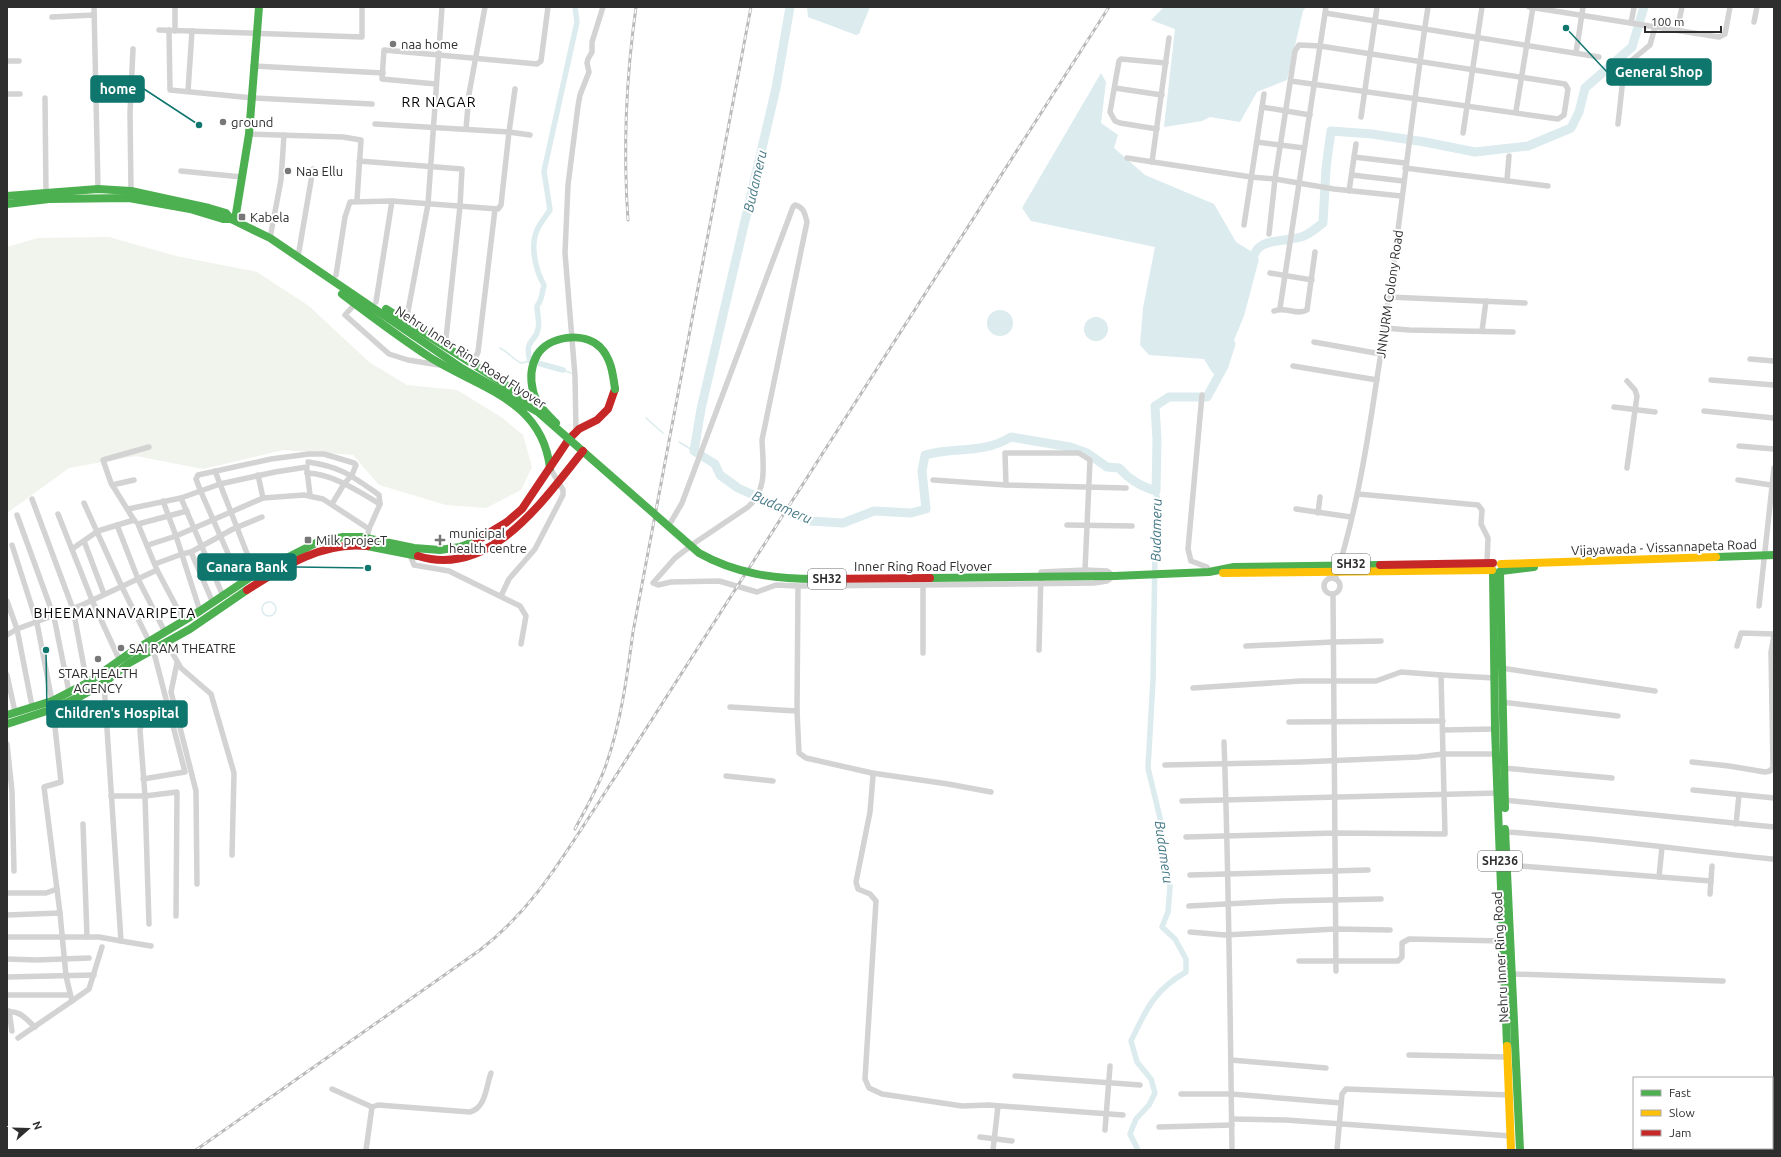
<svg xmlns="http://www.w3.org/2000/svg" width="1781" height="1157" font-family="Ubuntu,sans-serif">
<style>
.green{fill:#f1f3ed}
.water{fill:#dbebee}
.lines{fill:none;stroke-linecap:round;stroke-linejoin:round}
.stream{stroke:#dbebee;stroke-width:1.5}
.canal{stroke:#dbebee;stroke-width:5.5}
.river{stroke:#dbebee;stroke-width:9}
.street{stroke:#d3d3d3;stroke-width:5.5}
.fast{stroke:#4caf50;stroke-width:8}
.slow{stroke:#ffc107;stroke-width:8}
.jam{stroke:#c62828;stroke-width:8}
.rail-casing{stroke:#bababa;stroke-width:3}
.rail{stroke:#fff;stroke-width:1.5;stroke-dasharray:4.5;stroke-linecap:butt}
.fast-bridge{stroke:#4caf50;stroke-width:8}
.jam-bridge{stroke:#c62828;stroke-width:8}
.poi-dot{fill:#777;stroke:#fff;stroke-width:1.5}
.labels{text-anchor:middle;stroke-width:4;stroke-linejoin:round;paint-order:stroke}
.shield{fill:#fff;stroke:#6d6d6d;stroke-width:1}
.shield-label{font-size:12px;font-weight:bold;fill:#2e2e2e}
.poi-label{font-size:13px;fill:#2e2e2e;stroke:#fff;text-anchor:start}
.street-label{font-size:13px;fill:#2e2e2e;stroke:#fff}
.neighbourhood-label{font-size:14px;letter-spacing:1px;fill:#000;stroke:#fff}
.water-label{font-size:14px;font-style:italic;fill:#467986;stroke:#fff}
.leader{fill:none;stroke:#0f766e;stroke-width:1.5}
.callout-dot{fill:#0f766e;stroke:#fff;stroke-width:1.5}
.callout{fill:#0f766e;stroke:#0f766e;stroke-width:1.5}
.callout-label{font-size:14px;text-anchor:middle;font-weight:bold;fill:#fff}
</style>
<rect width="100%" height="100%" fill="#fff"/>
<polygon class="green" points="109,237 176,256 257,272 309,306 369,362 407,385 457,390 501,417 523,435 532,467 521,490 486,508 446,505 379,485 353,455 283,450 203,469 136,456 69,468 7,513 7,247 38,238"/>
<g class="water">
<polygon points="807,7 870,7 859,34 856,35 808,17"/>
<polygon points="1164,7 1306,7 1303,11 1287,80 1257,92 1240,122 1210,117 1202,121 1164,127 1175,29 1151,20"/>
<polygon points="1101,73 1106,82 1101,123 1118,135 1114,148 1145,175 1214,204 1236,242 1249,250 1259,259 1244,316 1218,378 1212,372 1204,359 1149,355 1140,345 1143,308 1155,247 1031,221 1022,208"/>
<circle cx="1000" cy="323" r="13"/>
<circle cx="1096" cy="329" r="12"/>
</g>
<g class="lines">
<g class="stream">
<path d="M500,348C508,352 513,359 521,363L530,361"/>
<polyline points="563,370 571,373"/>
<polyline points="646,418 663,433"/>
<polyline points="679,442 694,451"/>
<circle cx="269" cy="609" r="7"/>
</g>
<g class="canal">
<path d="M563,370L530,361C524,338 536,343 538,329C540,321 537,314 537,306C542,301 542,292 544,285C536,271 529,245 538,228C541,222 546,216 550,210L544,171L577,22L575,7"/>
<path d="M1138,1150L1130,1134L1136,1119L1149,1105L1155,1093L1151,1079L1137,1062L1131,1041C1146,1010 1154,990 1186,972V959L1175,939L1162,927L1168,912L1170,887L1160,818L1148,768L1153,680L1155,552L1158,502L1156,491"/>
</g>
<g class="river">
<path d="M790,7L776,88L701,409L694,451L715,464L720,475L738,488L810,521L843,523L874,511L911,513L926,509L922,471L925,455C956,446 981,455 1011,437L1070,447L1087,453L1107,467L1119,468C1130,480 1140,486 1156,491L1157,440L1155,406L1169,397H1207L1224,366L1231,344"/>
<path d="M1252,265C1253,236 1281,243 1301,237C1309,235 1316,228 1323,223L1326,168L1331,131L1372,134L1425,142L1475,152L1528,146L1571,128L1579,112L1585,88L1632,47L1644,7"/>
</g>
<g class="street">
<polyline points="94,7 98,189"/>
<polyline points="1529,7 1719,37 1725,34 1730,7"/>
<polyline points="1325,13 1599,57"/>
<polyline points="52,17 94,15"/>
<polyline points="1754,22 1757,7"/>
<polyline points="1631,23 1634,7"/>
<polyline points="159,30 362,37 362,7"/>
<polyline points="169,30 170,90 253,98 372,104"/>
<polyline points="1677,30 1682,7"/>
<polyline points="175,31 175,7"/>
<polyline points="1576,53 1583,7"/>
<polyline points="7,61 19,61"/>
<polyline points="253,66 383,73"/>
<polyline points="436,84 382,79 384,50 537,64 541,61 548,7"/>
<polyline points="1115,88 1162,95"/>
<polyline points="515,89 509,132 530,135"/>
<polyline points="188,91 192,31"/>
<polyline points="7,94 20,94"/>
<polyline points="45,98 46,193"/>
<polyline points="1262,107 1310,115"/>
<polyline points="1516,111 1533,7"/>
<polyline points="1361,117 1377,7"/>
<polyline points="1618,124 1624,69 1626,65 1650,45 1655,27"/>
<polyline points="466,129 469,94 485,7"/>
<polyline points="1157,129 1120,123 1115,121 1110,112 1119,61 1121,59 1166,63"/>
<polyline points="1463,133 1482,7"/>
<polyline points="249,134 343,137 361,140 357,200"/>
<polyline points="1257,142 1304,148"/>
<polyline points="1354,157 1405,163"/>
<polyline points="1127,158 1251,177 1275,179 1334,189 1401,196"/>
<polyline points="359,161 462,169 460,206 445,348"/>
<polyline points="1152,162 1169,38"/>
<polyline points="1405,168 1548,186"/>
<polyline points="181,171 242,177"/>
<polyline points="1352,175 1403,181"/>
<polyline points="1507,180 1509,156"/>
<polyline points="131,191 130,113 133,49"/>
<polyline points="1349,191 1356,144"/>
<polyline points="1244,225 1264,94"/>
<polyline points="1269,234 1275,179 1295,51 1299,45 1320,46 1565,84 1568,89 1564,115 1558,119 1291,81"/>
<polyline points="270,238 281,180 284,135"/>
<polyline points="298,257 313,169"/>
<polyline points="1270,273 1312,280"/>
<polyline points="336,275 345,217 350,202 392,201 498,209 501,205 509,132 375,124"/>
<polyline points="1389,297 1525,303"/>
<polyline points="376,302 392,201"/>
<polyline points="355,304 345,315 389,354 408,360 439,365"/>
<polyline points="1280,308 1326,7"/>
<path d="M1274,311C1285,306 1297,316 1307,310L1315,252"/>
<polyline points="406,322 428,204 442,7"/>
<polyline points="1385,328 1409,330 1513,332"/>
<polyline points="1482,331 1486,301"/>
<polyline points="1314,342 1381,354"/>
<polyline points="1750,359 1774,361"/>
<polyline points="472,365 478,352 495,209"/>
<polyline points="1293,366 1377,380"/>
<polyline points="1711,380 1774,385"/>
<polyline points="1202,395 1188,549 1191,561 1207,567 1209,572"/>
<polyline points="1614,407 1655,412"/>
<polyline points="1704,411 1774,418"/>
<polyline points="576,431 575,376 565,253 568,185 578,106 580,95 589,72 587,63 588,59 592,52 592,42 603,7"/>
<polyline points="1739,446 1774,449"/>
<path d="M308,462C342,467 352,476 379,495L380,504L369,529"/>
<polyline points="1627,468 1637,396 1635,390 1627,381"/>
<polyline points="307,470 310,495"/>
<polyline points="215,471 255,574"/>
<path d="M307,473C333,474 358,491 380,504"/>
<polyline points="258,475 263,498"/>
<polyline points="933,480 1006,485 1126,488"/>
<polyline points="1738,480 1771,485"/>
<polyline points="112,485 134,480"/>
<polyline points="1006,485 1005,453 1079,453 1090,460 1085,570 1041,572 1039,650"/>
<polyline points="1358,494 1478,505 1482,510 1481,524 1488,538 1487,563"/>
<polyline points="181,498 223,596"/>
<polyline points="32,499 73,609 87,683"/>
<polyline points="163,501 176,536 200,611"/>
<polyline points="84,503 122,587 149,641"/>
<polyline points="128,509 181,498 220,484 275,472 307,467"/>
<polyline points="1296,509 1351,517"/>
<polyline points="1318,513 1320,497"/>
<polyline points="58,514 92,600 119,659"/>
<polyline points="17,515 54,617 69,692"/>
<polyline points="134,520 111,483 103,460 149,447"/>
<polyline points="117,525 138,579 165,632"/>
<polyline points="1067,525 1132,526"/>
<path d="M668,527L682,503L793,207L795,205C804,207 805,214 807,222L762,440C763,465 768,489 748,507L696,542L675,558L653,583L658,585L671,582L719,581L757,592L776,585L798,586"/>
<polyline points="84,541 104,594"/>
<polyline points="12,545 37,623 52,701"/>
<polyline points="148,545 176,536 263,498 304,495 323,499 369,529 367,538"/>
<polyline points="72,549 98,531 134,520 135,521"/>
<polyline points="191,552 213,603"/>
<polyline points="410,555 414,565 449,571 520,606 526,616 521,644"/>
<polyline points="155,564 182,554 191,552 233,529 262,517"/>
<circle cx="1332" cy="586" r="8"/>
<path d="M1335,579C1356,514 1367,446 1377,378C1397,255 1409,130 1428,7"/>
<polyline points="241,583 201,492 196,479 198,475 271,459 309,454 324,454 354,463 356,465 352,475 344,484 332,504"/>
<polyline points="923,585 1094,583 1107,581 1114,576 1107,571 1085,570"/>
<polyline points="1333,594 1336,971"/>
<polyline points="501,596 509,579 535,549 563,495 563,490 550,468"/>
<polyline points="7,601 17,629 32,706"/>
<polyline points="1759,606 1774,468"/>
<polyline points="184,621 157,570 138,524 187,511"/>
<polyline points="7,635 17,629 82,605 157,570"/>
<polyline points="166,642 181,668 211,694 234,773 232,855"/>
<polyline points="1246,646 1333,642 1381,641"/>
<polyline points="1737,646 1741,633 1774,634"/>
<polyline points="923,653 923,585 798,586 797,711 799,753 806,758 872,773 948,784 991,792"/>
<polyline points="177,663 171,692 196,791 197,884"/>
<polyline points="1501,668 1655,691"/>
<polyline points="7,675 15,712"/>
<polyline points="1193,688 1301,681 1376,681 1401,672 1441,675"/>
<polyline points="1502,702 1618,716"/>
<polyline points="730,707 797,711"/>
<polyline points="170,710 142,724 140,730 145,796 177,792 176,916"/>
<polyline points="1289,722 1443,721"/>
<polyline points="1443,730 1495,729"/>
<path d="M1224,742C1229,878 1230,1014 1232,1150"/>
<polyline points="7,744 12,791 14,871"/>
<polyline points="1692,762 1729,766 1765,772 1770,771 1773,767 1771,652 1774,636"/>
<polyline points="1165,765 1301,762 1418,757 1443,754 1496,754"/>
<polyline points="1503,768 1612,778"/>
<polyline points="872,773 873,776 870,812 856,882 858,889 870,894 876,901 865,1079 869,1088 882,1094 962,1106 988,1105 1123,1115"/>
<polyline points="726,776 773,781"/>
<polyline points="143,779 185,772 153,649"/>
<polyline points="1693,790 1774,798"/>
<polyline points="111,796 145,796 149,924"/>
<polyline points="1504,800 1774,827"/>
<polyline points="1182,801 1498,793"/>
<polyline points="83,824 87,937"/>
<polyline points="1736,824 1739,795"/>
<path d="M1505,832C1595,837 1683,850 1772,859"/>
<polyline points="1186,837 1335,833 1445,834 1441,675 1494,678"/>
<polyline points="1507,865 1711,881"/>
<polyline points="1190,875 1368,870"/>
<polyline points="1659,877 1662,847"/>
<polyline points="7,893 46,893 57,889"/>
<polyline points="1710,894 1712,866"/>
<polyline points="1189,906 1282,901 1381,899"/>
<polyline points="7,915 60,913"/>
<polyline points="1190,932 1225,935 1336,929 1390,930"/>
<polyline points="7,937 99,937 121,941 104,683"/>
<polyline points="121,941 151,946"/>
<polyline points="7,959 36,960 89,958"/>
<polyline points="1299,961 1398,961 1402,957 1402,943 1409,939 1503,941"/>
<polyline points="1513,974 1723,981"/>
<polyline points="7,977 94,975"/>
<polyline points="7,995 70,995"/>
<polyline points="72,1001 89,989 102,947"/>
<polyline points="9,1011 12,1031"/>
<path d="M7,1012C20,1010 26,1019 35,1027"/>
<polyline points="18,1038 72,1001 66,976 60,913 44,787 61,782 53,709"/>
<polyline points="1409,1055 1508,1057"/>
<polyline points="1231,1060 1326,1068"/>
<polyline points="1015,1076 1140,1085"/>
<polyline points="332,1089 372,1107"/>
<polyline points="1181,1094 1231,1094 1341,1103"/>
<polyline points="1232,1119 1286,1120 1511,1136"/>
<polyline points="1159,1127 1232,1125"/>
<polyline points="1105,1130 1110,1066"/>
<polyline points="980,1137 1012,1141"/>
<path d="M366,1150L372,1107L378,1105L470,1112C486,1108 486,1086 491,1073"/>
<polyline points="993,1150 998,1106"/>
<polyline points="1337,1150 1342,1094 1346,1089 1509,1095"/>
</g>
<g class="fast">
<polyline points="7,196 98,189 131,191 209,208 226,213 231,219"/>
<polyline points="7,204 49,199 129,198 190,209 223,219 231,219 270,238 463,369"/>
<polyline points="235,220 249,134 259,7"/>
<path d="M342,294C371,316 400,338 431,358C481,389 542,400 550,468"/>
<polyline points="386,309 517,392 523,398 524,408"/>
<polyline points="367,546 418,556"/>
<polyline points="1716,557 1774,555"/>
<polyline points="1493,571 1495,729 1507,1046"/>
<polyline points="1501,571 1534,567"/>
<polyline points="1500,572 1505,808"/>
<polyline points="1114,576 1209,572 1234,567 1380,565"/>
<polyline points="7,715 52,701 87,683 130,653 200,611 255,574 318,542 343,537 361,537 414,548 440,550 460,547 476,541"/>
<polyline points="7,724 53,709 81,696 104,683 129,663 190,629 247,590"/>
<polyline points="1505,829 1520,1150"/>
</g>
<g class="slow">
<polyline points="1501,564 1716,557"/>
<polyline points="1223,573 1492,570"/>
<polyline points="1507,1046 1511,1150"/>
</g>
<g class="jam">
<polyline points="476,541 507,522 522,509 569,439 579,429 597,420 608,409 615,389"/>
<polyline points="1380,565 1493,563"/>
<path d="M247,590C283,567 322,541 367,546"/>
</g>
<defs>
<g id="rail">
<path d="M628,220C623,149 626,78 636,7"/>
<path d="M575,829C586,808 598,788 606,765C621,722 627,677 633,632L751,7"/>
<path d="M196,1150L480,950C534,908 562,858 599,802L1109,7"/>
</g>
</defs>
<use href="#rail" class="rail-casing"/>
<use href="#rail" class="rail"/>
<g class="fast-bridge">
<path d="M463,369L538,412L699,553C736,574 775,579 817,579"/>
<path d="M556,423C547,414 536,404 533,391C530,379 531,366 537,355C549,336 583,331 600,347C611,358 613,374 615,389"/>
<polyline points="930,578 1114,576"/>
</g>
<g class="jam-bridge">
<path d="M418,556C491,579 544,499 583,451"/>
<polyline points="817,579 930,578"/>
</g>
</g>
<g class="poi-dot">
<circle cx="393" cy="44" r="4"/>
<circle cx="223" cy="122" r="4"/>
<circle cx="288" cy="171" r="4"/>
<rect x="238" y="213" width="8" height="8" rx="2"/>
<rect x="304" y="536" width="8" height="8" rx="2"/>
<path d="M438 534h4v4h4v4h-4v4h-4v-4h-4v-4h4z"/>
<circle cx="121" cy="648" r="4"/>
<circle cx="98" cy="659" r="4"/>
</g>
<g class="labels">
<g class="shield">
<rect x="1332" y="554" width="38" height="20" rx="3"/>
<rect x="808" y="569" width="38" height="20" rx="3"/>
<rect x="1478" y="851" width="44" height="20" rx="3"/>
</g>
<g class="shield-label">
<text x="1351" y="568">SH32</text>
<text x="827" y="583">SH32</text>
<text x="1500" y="865">SH236</text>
</g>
<g class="poi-label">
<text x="401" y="49">naa home</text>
<text x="231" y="127">ground</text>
<text x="296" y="176">Naa Ellu</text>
<text x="250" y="222">Kabela</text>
<text x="449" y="538">municipal<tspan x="449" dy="15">health centre</tspan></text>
<text x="316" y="545">Milk projecT</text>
<text x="129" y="653">SAI RAM THEATRE</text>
<text x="98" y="678" text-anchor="middle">STAR HEALTH<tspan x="98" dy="15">AGENCY</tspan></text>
</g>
<g class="street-label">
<text transform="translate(1389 294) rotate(-82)" y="5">JNNURM Colony Road</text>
<text transform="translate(471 357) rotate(33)" y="5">Nehru Inner Ring Road Flyover</text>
<text transform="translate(1664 547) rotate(-2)" y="5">Vijayawada - Vissannapeta Road</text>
<text x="923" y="571">Inner Ring Road Flyover</text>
<text transform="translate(1500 957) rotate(-93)" y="5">Nehru Inner Ring Road</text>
</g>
<g class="neighbourhood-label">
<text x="439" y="107">RR NAGAR</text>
<text x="115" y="618">BHEEMANNAVARIPETA</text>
</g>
<g class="water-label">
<text transform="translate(755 181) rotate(-77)" y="5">Budameru</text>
<text transform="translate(782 507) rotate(23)" y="5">Budameru</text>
<text transform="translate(1156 530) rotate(-89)" y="5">Budameru</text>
<text transform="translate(1164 852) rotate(82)" y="5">Budameru</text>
</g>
</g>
<path class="leader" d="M1566 28L1607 72M199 125L144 89M368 568L296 567M46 650L47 714"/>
<g class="callout-dot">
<circle cx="1566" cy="28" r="4"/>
<circle cx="199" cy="125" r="4"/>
<circle cx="368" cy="568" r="4"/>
<circle cx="46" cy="650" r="4"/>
</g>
<g class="callout">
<rect x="1607" y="59" width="104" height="26" rx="4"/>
<rect x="91" y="76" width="53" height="26" rx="4"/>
<rect x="198" y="554" width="98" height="26" rx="4"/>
<rect x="47" y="701" width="140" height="26" rx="4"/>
</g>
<g class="callout-label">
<text x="1659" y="77">General Shop</text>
<text x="118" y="94">home</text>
<text x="247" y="572">Canara Bank</text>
<text x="117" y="718">Children's Hospital</text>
</g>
<rect width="1781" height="1157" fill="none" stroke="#2e2e2e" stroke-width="16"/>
<rect x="1633" y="1077" width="140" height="72" fill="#ffffff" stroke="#ababab"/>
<rect x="1641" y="1090" width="20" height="6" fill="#4caf50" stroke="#ababab"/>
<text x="1669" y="1097" font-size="12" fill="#2e2e2e">Fast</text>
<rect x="1641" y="1110" width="20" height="6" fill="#ffc107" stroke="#ababab"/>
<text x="1669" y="1117" font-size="12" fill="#2e2e2e">Slow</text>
<rect x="1641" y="1130" width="20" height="6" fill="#c62828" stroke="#ababab"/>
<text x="1669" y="1137" font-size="12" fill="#2e2e2e">Jam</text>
<g transform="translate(28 1129) rotate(70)" stroke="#ffffff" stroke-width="3" paint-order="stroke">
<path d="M0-3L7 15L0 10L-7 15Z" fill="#2e2e2e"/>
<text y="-6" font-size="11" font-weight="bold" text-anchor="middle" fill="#2e2e2e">N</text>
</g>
<path d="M1645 26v6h76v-6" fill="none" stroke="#2e2e2e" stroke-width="2"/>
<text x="1651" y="26" font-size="12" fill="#2e2e2e" stroke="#ffffff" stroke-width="3" paint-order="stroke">100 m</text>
</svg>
